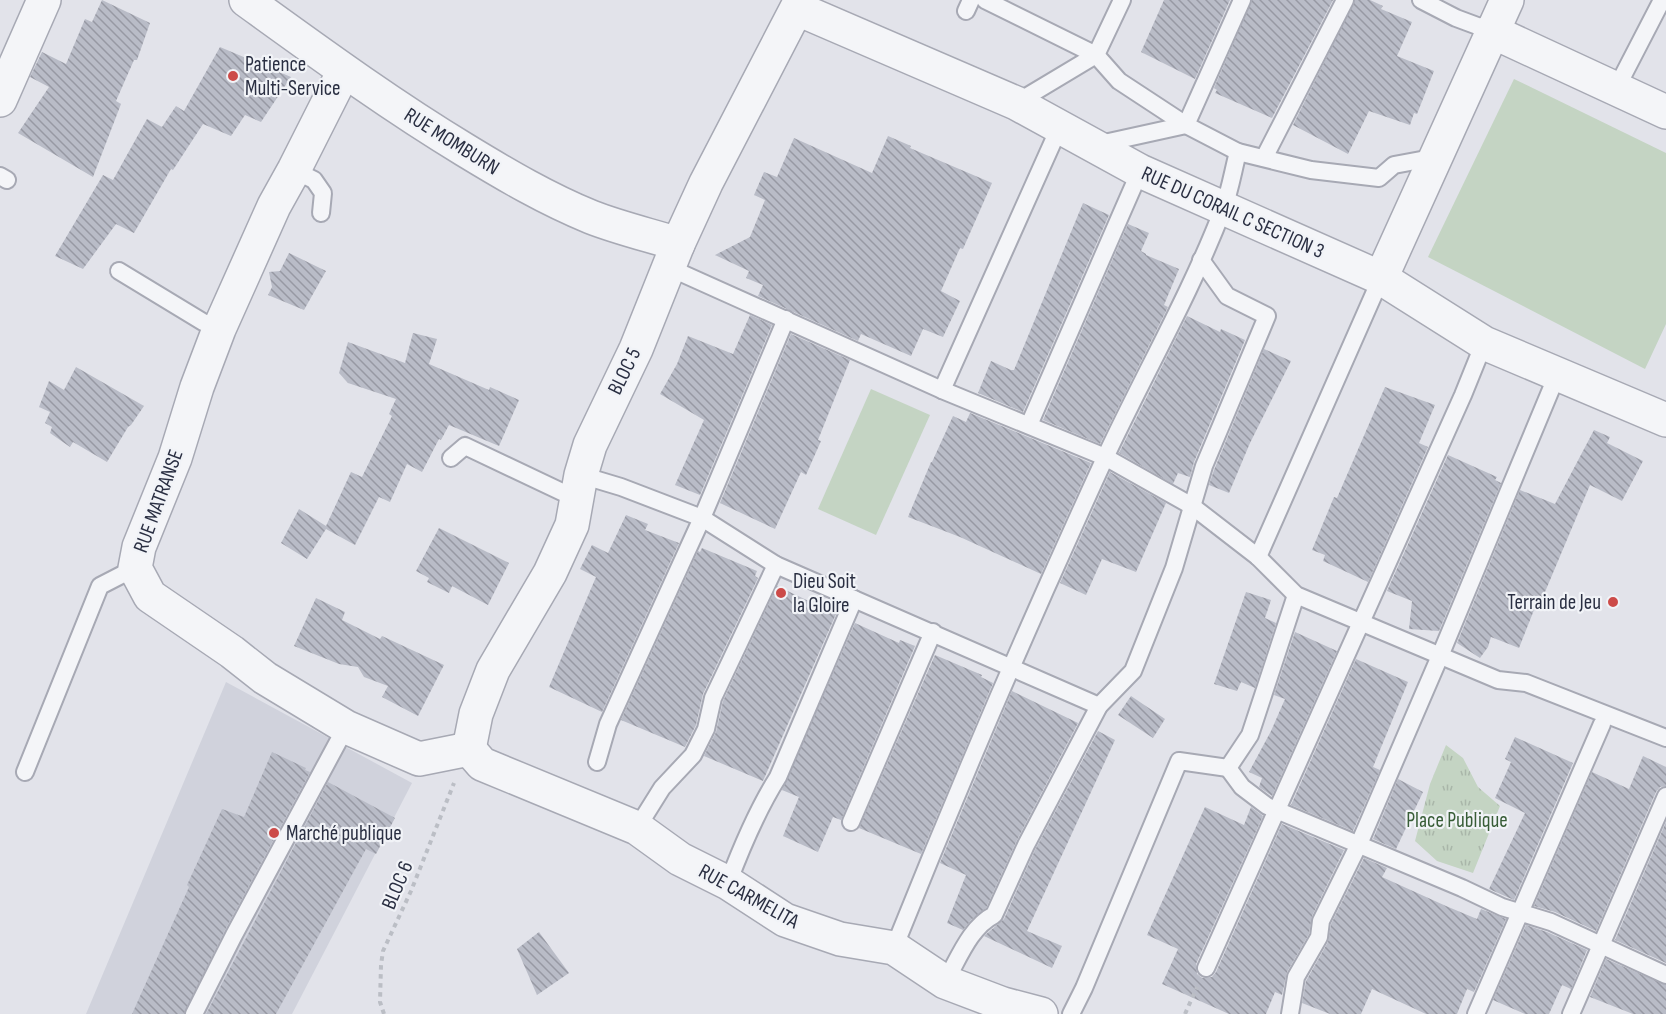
<svg xmlns="http://www.w3.org/2000/svg" width="1666" height="1014" font-family="'Sofia Sans Condensed',sans-serif">
<style>
.built{fill:#d0d2dc}
.park{fill:url(#park-tufts)}
.garden{fill:#c4d4c3}
.building{fill:url(#building-back-hatch)}
.lines{fill:none;stroke-linecap:round;stroke-linejoin:round}
.lane-casing{stroke:#a7a9b4;stroke-width:20}
.street-casing{stroke:#a7a9b4;stroke-width:36}
.path{stroke:#bbbec5;stroke-width:4;stroke-dasharray:4.5 4.5;stroke-linecap:butt}
.lane{stroke:#f4f5f8;stroke-width:16}
.street{stroke:#f4f5f8;stroke-width:33}
.poi-dot{fill:#cc4b49;stroke:#f1f3f7;stroke-width:2}
.labels{text-anchor:middle;stroke-width:4.5;stroke-linejoin:round;paint-order:stroke}
.poi-label{font-size:21px;fill:#2a2f42;stroke:#f1f3f7;text-anchor:start}
.street-label{font-size:21px;fill:#2a2f42;stroke:#f1f3f7}
.park-label{font-size:21px;fill:#385d37;stroke:#f1f3f7}
</style>
<defs>
<pattern id="park-tufts" width="24" height="20" patternUnits="userSpaceOnUse" patternTransform="scale(1.5)"><rect width="24" height="20" fill="#c4d4c3"/><path d="M3 7l-1-3M5 7V3M7 7l1-3M15 17l-1-3M17 17v-4M19 17l1-3" fill="none" stroke="#a9b6a9"/></pattern>
<pattern id="building-back-hatch" width="6" height="6" patternUnits="userSpaceOnUse" patternTransform="scale(1.5)"><rect width="6" height="6" fill="#b9bcc7"/><path d="M-1 5l2 2M0 0l6 6M5-1l2 2" fill="none" stroke="#9799a3"/></pattern>
</defs>
<rect width="100%" height="100%" fill="#e2e3ea"/>
<polygon class="built" points="226,682 412,783 292,1014 86,1014"/>
<polygon class="park" points="1446,745 1463,758 1478,787 1500,806 1473,873 1437,861 1415,841 1430,784"/>
<g class="garden">
<polygon points="1514,79 1666,153 1666,324 1645,369 1428,257"/>
<polygon points="871,389 930,415 876,535 818,509"/>
</g>
<g class="building">
<polygon points="102,0 150,23 137,60 134,60 116,101 121,104 93,177 18,133 49,87 30,77 42,52 66,64 85,19 92,22"/>
<polygon points="1164,0 1230,0 1195,79 1141,52"/>
<polygon points="1252,0 1333,0 1272,118 1215,93 1217,90 1214,88"/>
<polygon points="1355,0 1370,0 1383,6 1381,9 1412,22 1397,56 1434,71 1417,114 1414,113 1410,125 1369,111 1348,154 1293,125"/>
<polygon points="220,47 291,77 261,122 245,115 231,136 203,124 173,170 171,169 134,233 116,224 83,269 55,256 103,175 113,180 147,119 162,127 176,106 184,111"/>
<polygon points="888,136 911,146 910,148 992,183 963,249 960,248 941,291 960,301 943,337 923,329 911,356 861,334 858,341 758,296 763,285 746,278 749,271 715,255 750,237 765,200 754,195 764,172 777,177 794,138 872,173"/>
<polygon points="1083,203 1109,215 1023,412 978,393 991,361 1011,370 1014,370"/>
<polygon points="1128,224 1149,233 1141,251 1146,254 1146,255 1179,269 1164,305 1168,307 1100,444 1043,420"/>
<polygon points="289,253 326,271 304,310 268,295 272,287 269,272 280,271"/>
<polygon points="750,315 772,325 700,495 675,485 704,420 660,394 677,364 688,336 733,354"/>
<polygon points="1187,316 1220,332 1221,329 1245,340 1194,462 1190,477 1178,473 1173,484 1119,453"/>
<polygon points="413,333 437,339 429,364 489,390 490,387 519,400 499,446 449,425 441,440 439,439 422,472 407,464 390,502 379,497 355,545 326,529 307,559 281,543 299,509 326,526 351,472 362,477 392,416 389,414 396,399 348,383 339,373 348,342 405,363"/>
<polygon points="791,334 850,360 818,440 821,441 806,475 801,472 775,529 720,503"/>
<polygon points="1264,349 1291,361 1250,443 1229,493 1209,485 1214,470"/>
<polygon points="76,367 144,406 131,425 128,427 107,462 73,442 70,447 50,433 52,427 45,423 50,412 39,407 49,381 64,390"/>
<polygon points="1385,387 1435,405 1419,443 1428,447 1368,582 1323,561 1325,555 1312,550 1334,497 1337,498"/>
<polygon points="970,413 1091,463 1041,574 960,537 908,517 931,462 932,462 953,416 966,422"/>
<polygon points="1594,430 1610,437 1607,443 1643,461 1622,501 1590,485 1537,611 1534,610 1519,648 1491,637 1488,647 1480,658 1457,643 1520,490 1555,504"/>
<polygon points="1448,455 1497,477 1495,480 1501,483 1439,631 1409,629 1412,601 1387,591"/>
<polygon points="1110,472 1166,503 1136,572 1102,559 1086,595 1060,583"/>
<polygon points="626,515 648,524 645,530 679,543 602,712 549,687 596,577 580,569 592,545 608,553"/>
<polygon points="439,528 509,563 488,605 452,586 449,593 427,582 429,578 416,571"/>
<polygon points="702,548 757,571 755,576 758,578 703,694 696,725 685,747 621,720 698,551 700,552"/>
<polygon points="777,586 836,614 763,781 704,756 716,732 723,701"/>
<polygon points="1246,592 1271,600 1265,618 1276,623 1255,688 1241,682 1237,691 1214,684"/>
<polygon points="316,598 345,612 342,620 380,639 382,636 444,665 418,716 382,697 388,686 364,677 358,667 339,664 294,646"/>
<polygon points="855,623 899,643 900,640 915,646 841,820 833,817 818,852 783,836 799,797 782,790"/>
<polygon points="1295,632 1337,651 1272,796 1259,787 1262,778 1249,772 1271,731 1285,699 1274,695"/>
<polygon points="935,655 982,675 981,677 993,683 921,854 859,828"/>
<polygon points="1356,659 1408,682 1373,767 1380,770 1353,831 1291,805"/>
<polygon points="1012,691 1078,723 1017,840 986,908 971,920 963,930 947,923 966,875 940,863"/>
<polygon points="1131,696 1165,719 1153,738 1118,715"/>
<polygon points="1098,731 1115,740 1027,931 1062,946 1052,968 984,936 1004,919 1035,850"/>
<polygon points="1515,737 1573,763 1514,900 1489,889 1525,813 1495,798 1511,762 1505,759"/>
<polygon points="272,752 306,768 305,770 310,772 225,930 184,1014 132,1014 189,887 187,885 222,809 244,817"/>
<polygon points="1643,756 1666,767 1666,786 1660,787 1656,792 1596,931 1555,912 1534,906 1592,772 1629,789"/>
<polygon points="1398,779 1423,792 1396,849 1373,839"/>
<polygon points="328,782 395,818 376,854 366,849 276,1014 206,1014"/>
<polygon points="1205,807 1244,825 1251,807 1263,816 1196,964 1197,974 1202,978 1212,977 1216,972 1282,824 1344,850 1312,916 1309,934 1287,972 1282,995 1275,992 1266,1014 1229,1014 1162,984 1178,949 1147,935"/>
<polygon points="1666,822 1666,963 1615,940"/>
<polygon points="1364,858 1387,868 1382,877 1446,906 1477,919 1481,909 1506,919 1474,992 1467,989 1457,1014 1426,1014 1372,989 1361,1014 1330,1014 1302,1003 1306,981 1328,942 1331,924"/>
<polygon points="1526,925 1547,932 1587,950 1571,989 1562,985 1549,1014 1525,1014 1493,1000"/>
<polygon points="539,932 569,973 537,995 517,949"/>
<polygon points="1606,959 1666,985 1666,1014 1633,1014 1590,997"/>
</g>
<g class="lines">
<defs>
<g id="lane">
<polyline points="985,0 1096,55 1119,81 1186,125 1238,152 1311,170 1379,178 1394,165 1437,157"/>
<polyline points="1421,0 1456,18 1491,31"/>
<polyline points="966,11 971,0"/>
<polyline points="1616,89 1662,0"/>
<polyline points="1016,103 1096,55 1122,0"/>
<polyline points="1095,145 1186,125 1242,0"/>
<polyline points="1264,158 1345,0"/>
<polyline points="294,170 314,180 323,193 321,213"/>
<polyline points="0,176 7,180"/>
<polyline points="670,268 942,390 1105,457 1192,506 1258,557 1296,595 1498,680 1526,683 1666,738"/>
<polyline points="119,271 203,322 219,329"/>
<polyline points="942,390 1060,126"/>
<polyline points="1029,425 1140,171"/>
<polyline points="451,458 465,446 562,492 577,494"/>
<polyline points="581,475 621,487 702,518 776,565 1099,706"/>
<polyline points="1258,557 1381,278"/>
<polyline points="597,762 608,724 702,518 786,319"/>
<polyline points="1228,768 1242,787 1267,806 1462,888 1502,907 1551,922 1666,975"/>
<polyline points="25,772 100,586 135,568"/>
<polyline points="851,822 933,632"/>
<polyline points="637,828 662,788 693,755 706,729 713,698 776,565"/>
<path d="M728,883C742,846 757,810 778,777L854,599"/>
<path d="M894,948C960,783 1030,621 1104,460C1143,376 1190,295 1223,209C1230,191 1233,171 1238,152"/>
<polyline points="1206,968 1463,395 1484,343"/>
<path d="M945,982C958,960 970,927 994,915L1026,845L1099,706L1133,671L1174,568L1204,466L1267,316L1227,296L1201,260"/>
<polyline points="194,1014 234,935 346,727"/>
<polyline points="1071,1014 1084,988 1179,761 1228,768 1250,735 1296,595"/>
<polyline points="1290,1014 1296,977 1319,937 1321,921 1359,844 1440,656 1557,375"/>
<polyline points="1476,1014 1602,724"/>
<polyline points="1571,1014 1666,796"/>
</g>
<g id="street">
<path d="M246,0C318,52 389,104 465,150C506,175 547,199 591,217C619,228 649,235 678,244"/>
<polyline points="798,9 1016,103 1140,171 1381,278 1484,343 1666,420"/>
<polyline points="1491,31 1666,112"/>
<polyline points="344,71 294,170 274,206 219,329 197,387 175,458 139,547 135,568 150,596 232,652 265,678 346,727 419,759 469,749"/>
<polyline points="0,100 44,0"/>
<polyline points="1381,278 1507,0"/>
<polyline points="469,749 476,714 493,670 550,573 572,525 581,475 590,445 636,349 678,244 706,183 801,0"/>
<polyline points="469,749 482,764 637,828 680,859 728,883 785,920 840,939 894,948 945,982 1003,1004 1041,1014"/>
</g>
</defs>
<use href="#lane" class="lane-casing"/>
<use href="#street" class="street-casing"/>
<g class="path">
<polyline points="384,1014 380,1002 381,965 383,951 411,891 454,783"/>
<polyline points="1185,1014 1197,987"/>
</g>
<use href="#lane" class="lane"/>
<use href="#street" class="street"/>
</g>
<g class="poi-dot">
<circle cx="233" cy="76" r="6"/>
<circle cx="781" cy="593" r="6"/>
<circle cx="1613" cy="602" r="6"/>
<circle cx="274" cy="833" r="6"/>
</g>
<g class="labels">
<g class="poi-label">
<text x="245" y="71">Patience<tspan x="245" dy="24">Multi-Service</tspan></text>
<text x="793" y="588">Dieu Soit<tspan x="793" dy="24">la Gloire</tspan></text>
<text x="1601" y="609" text-anchor="end">Terrain de Jeu</text>
<text x="286" y="840">Marché publique</text>
</g>
<g class="street-label">
<text transform="translate(452 141) rotate(32)" y="7">RUE MOMBURN</text>
<text transform="translate(1233 212) rotate(24)" y="7">RUE DU CORAIL C SECTION 3</text>
<text transform="translate(624 371) rotate(-64)" y="7">BLOC 5</text>
<text transform="translate(158 501) rotate(-70)" y="7">RUE MATRANSE</text>
<text transform="translate(397 885) rotate(-67)" y="7">BLOC 6</text>
<text transform="translate(749 896) rotate(29)" y="7">RUE CARMELITA</text>
</g>
<g class="park-label">
<text x="1457" y="827">Place Publique</text>
</g>
</g>
</svg>
